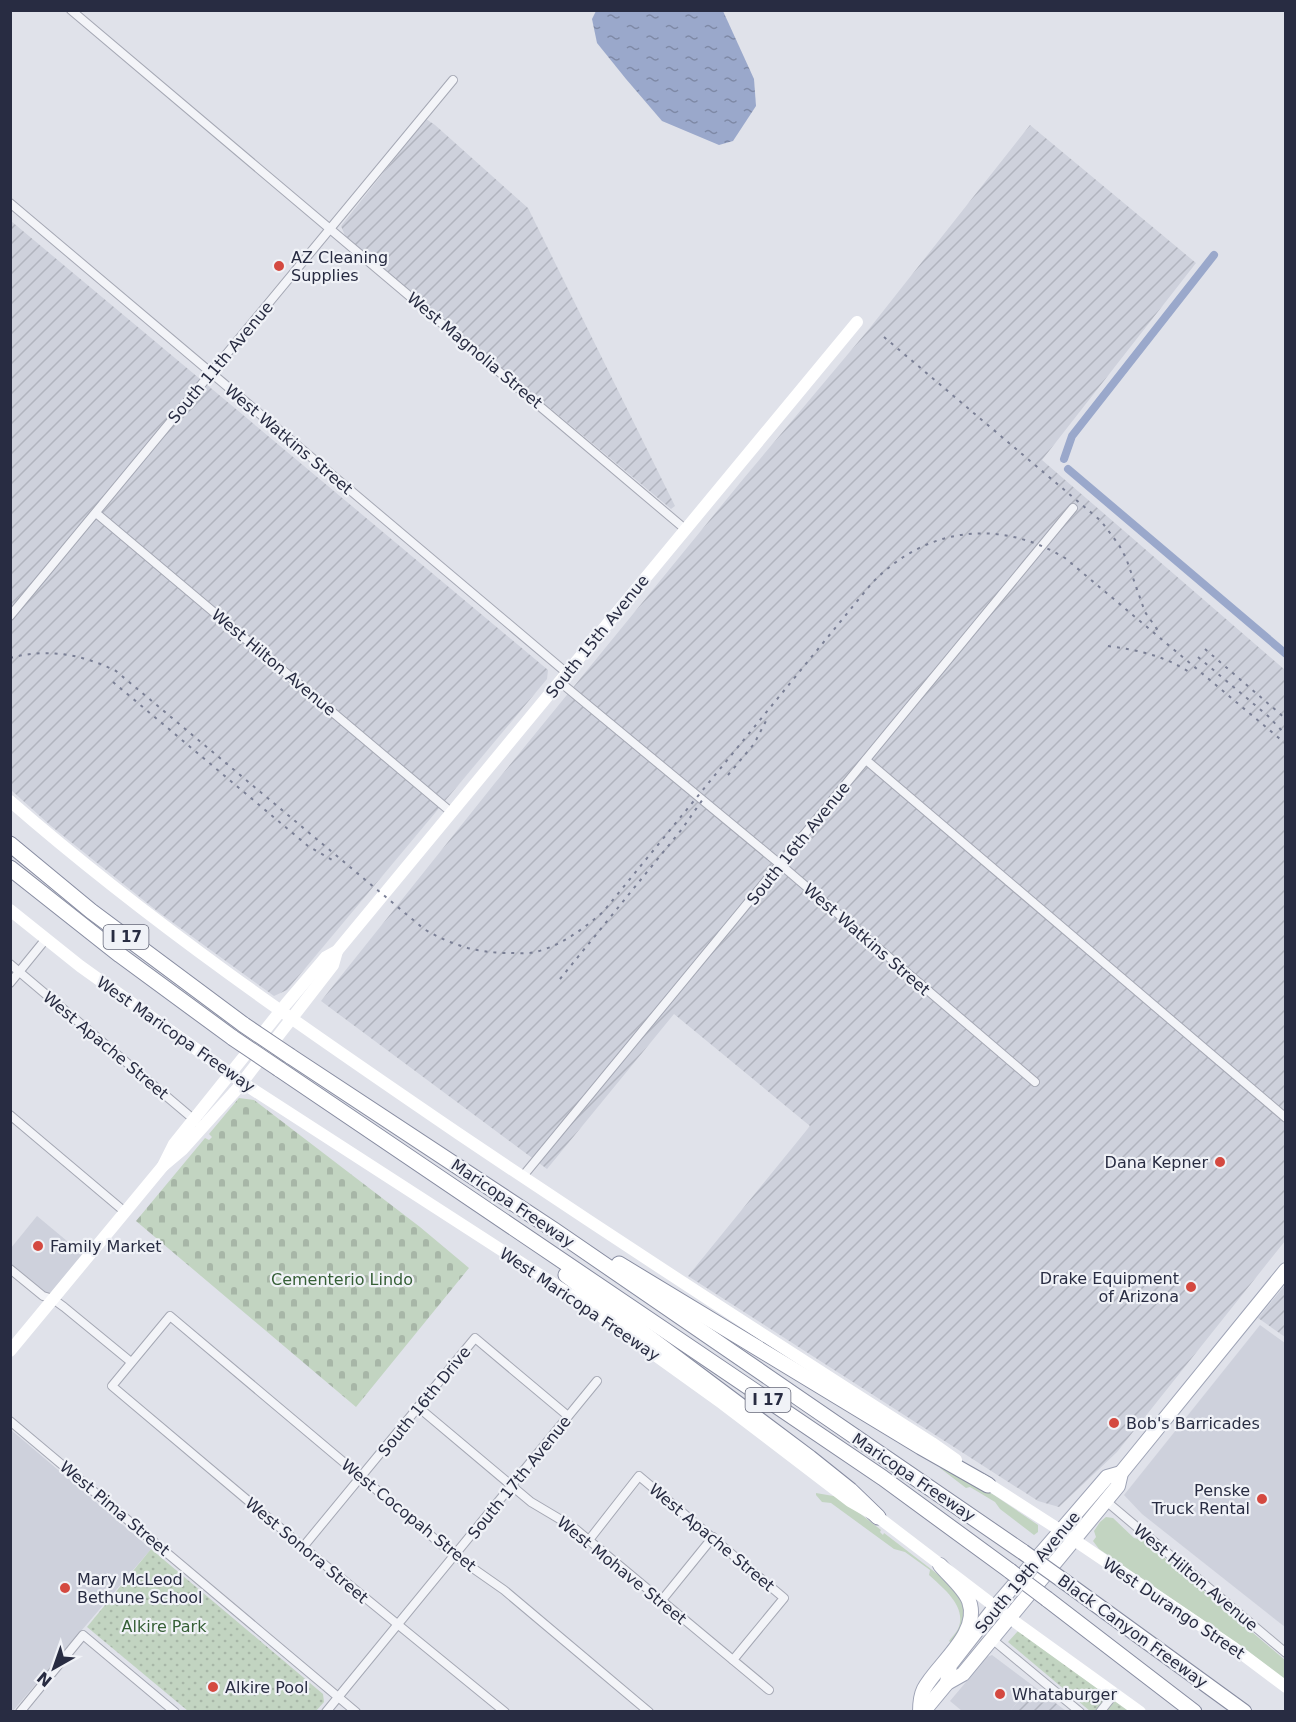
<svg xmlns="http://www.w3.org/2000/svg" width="1296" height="1722" font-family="'DejaVu Sans',sans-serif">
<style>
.built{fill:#ced1dc}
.industrial{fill:url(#industrial-furrows)}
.grass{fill:#c2d4c1}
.cemetery{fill:url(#cemetery-stones)}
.park{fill:url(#park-dots)}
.water{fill:url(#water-ripples)}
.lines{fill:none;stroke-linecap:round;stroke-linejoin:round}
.canal{stroke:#9aa8cb;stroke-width:8}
.minor-casing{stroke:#a5a8b4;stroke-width:10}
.primary-casing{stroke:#9fa4b6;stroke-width:16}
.motorway-casing{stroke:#878ca1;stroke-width:17}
.minor{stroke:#f3f4f8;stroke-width:8}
.secondary{stroke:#fff;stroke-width:12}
.primary{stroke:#fff;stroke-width:14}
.motorway{stroke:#fff;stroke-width:15}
.rail{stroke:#797e94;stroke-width:2;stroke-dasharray:3 6;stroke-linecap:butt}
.motorway-bridge-casing{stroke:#878ca1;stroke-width:17;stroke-linecap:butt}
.motorway-bridge{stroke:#fff;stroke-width:15}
.poi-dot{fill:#d44940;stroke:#f0f2f7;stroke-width:2}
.labels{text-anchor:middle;stroke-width:4.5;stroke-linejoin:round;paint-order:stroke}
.shield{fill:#f0f2f7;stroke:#646778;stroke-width:1.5}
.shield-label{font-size:15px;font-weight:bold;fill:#282c42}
.poi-label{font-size:16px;fill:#282c42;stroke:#f0f2f7;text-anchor:start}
.street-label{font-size:16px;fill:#282c42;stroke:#f0f2f7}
.park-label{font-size:16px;fill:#355f36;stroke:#f0f2f7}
</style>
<defs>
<pattern id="industrial-furrows" width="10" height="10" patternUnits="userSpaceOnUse" patternTransform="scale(1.5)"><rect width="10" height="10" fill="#ced1dc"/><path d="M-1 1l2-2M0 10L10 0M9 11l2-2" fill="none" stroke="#b1b4be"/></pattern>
<pattern id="cemetery-stones" width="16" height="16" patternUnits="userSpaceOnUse" patternTransform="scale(1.5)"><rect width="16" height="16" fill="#c2d4c1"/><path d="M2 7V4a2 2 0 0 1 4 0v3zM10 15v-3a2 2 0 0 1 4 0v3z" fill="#a7b6a7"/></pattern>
<pattern id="park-dots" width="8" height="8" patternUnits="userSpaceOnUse" patternTransform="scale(1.5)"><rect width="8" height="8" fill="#c2d4c1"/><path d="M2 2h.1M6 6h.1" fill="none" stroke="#a7b6a7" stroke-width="1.8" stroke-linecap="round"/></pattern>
<pattern id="water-ripples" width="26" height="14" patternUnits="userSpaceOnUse" patternTransform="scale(1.5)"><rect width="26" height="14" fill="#9aa8cb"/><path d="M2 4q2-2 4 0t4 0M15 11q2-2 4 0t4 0" fill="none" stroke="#7e89a6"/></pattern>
</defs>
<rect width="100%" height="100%" fill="#e0e2ea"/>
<g class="built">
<polygon points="37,1216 85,1256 52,1296 42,1293 11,1266 11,1248"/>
<polygon points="1260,1325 1285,1343 1285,1627 1142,1514 1124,1495"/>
<polygon points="10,1429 151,1549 12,1712 10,1711"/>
<polygon points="992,1655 1032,1685 1010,1711 962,1711 950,1701 987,1657"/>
</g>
<g class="industrial">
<polygon points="426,119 435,125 528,208 675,506 671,509 346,238 341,226"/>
<polygon points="1030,125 1196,263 1042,460 1285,670 1285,1241 1117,1452 1059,1507 1038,1501 688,1276 810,1126 674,1014 547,1169 321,1001 495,783 744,478 869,329"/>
<polygon points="11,221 548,670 547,679 287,990 274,996 157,911 51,826 11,790"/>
<polygon points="1285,1285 1285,1337 1258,1318"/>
<polygon points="1032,1685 1066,1711 1010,1711"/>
</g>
<g class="grass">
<polygon points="942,1464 994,1495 1038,1525 1038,1532 1034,1535 1000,1509 995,1502 970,1487 966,1488 940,1468"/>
<path d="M816,1493L839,1497L881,1530L880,1532L883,1535L884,1533L953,1586L963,1597L965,1618L953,1644L949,1641C952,1637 956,1633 958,1629C968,1607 943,1588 929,1575L930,1570L905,1552L894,1549L831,1503L822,1502L816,1495Z"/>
<polygon points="1106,1517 1113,1518 1134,1538 1138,1539 1140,1537 1285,1660 1285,1680 1244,1648 1099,1549 1093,1541 1096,1537 1094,1531 1100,1522"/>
</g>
<polygon class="cemetery" points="239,1098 254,1100 420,1227 469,1268 356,1407 136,1221 205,1138 209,1140 212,1137 209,1134"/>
<g class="park">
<polygon points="151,1549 323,1694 324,1702 316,1711 188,1711 87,1627"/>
<polygon points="1018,1631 1129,1711 1090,1711 1008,1642"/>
</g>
<polygon class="water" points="596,11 723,11 754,79 756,106 733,141 719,145 662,121 626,79 597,43 592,19"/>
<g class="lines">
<g class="canal">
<polyline points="1064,459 1072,436 1214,255"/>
<polyline points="1068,469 1286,654"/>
</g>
<defs>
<g id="minor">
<polyline points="71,10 685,529"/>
<polyline points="10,203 568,674"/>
<polyline points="96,513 451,812"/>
<polyline points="10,616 453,80"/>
<polyline points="560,682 781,865 1035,1082"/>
<polyline points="866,760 1286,1118"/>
<polyline points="10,964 198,1123"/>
<polyline points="10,983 45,940"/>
<polyline points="10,1115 125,1212"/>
<polyline points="523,1176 1073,508"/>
<polyline points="10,1269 43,1296 53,1299 64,1307 131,1362"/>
<polyline points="418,1407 531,1502 573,1527 769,1690"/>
<polyline points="10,1421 356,1712"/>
<polyline points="1106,1501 1286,1653"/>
<polyline points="589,1540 639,1476 784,1598 733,1660"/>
<polyline points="303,1547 475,1338 568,1416"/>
<polyline points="662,1600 713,1537"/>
<polyline points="993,1640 1080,1712"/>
<polyline points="20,1712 83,1635 175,1712"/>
<polyline points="326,1712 597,1381"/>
<polyline points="505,1712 303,1547 112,1386 170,1316 454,1555 504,1590 649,1712"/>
<polyline points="1100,1712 1115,1693"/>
</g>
<g id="primary">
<polyline points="947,1683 950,1665 996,1606 1107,1477 1121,1473"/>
<path d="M920,1712C920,1704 921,1695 924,1689C937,1664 981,1634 969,1601C964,1588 949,1576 940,1565"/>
<polyline points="923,1712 947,1683 963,1674 1118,1486 1121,1473 1286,1270"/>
</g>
<g id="motorway">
<polyline points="10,844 91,911 244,1025"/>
<polyline points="10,868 120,955 233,1038"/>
<polyline points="290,1056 554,1230 1023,1552"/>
<polyline points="279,1069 883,1478 1010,1571"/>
<polyline points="619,1264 921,1447 988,1485"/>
<polyline points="566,1275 810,1458 850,1490 878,1517"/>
<polyline points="1065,1582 1244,1712"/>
<polyline points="1047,1599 1194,1712"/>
</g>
</defs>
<use href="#minor" class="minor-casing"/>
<use href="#primary" class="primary-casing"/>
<use href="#motorway" class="motorway-casing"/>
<use href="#minor" class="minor"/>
<g class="secondary">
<path d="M10,801C151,924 305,1029 459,1134C615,1239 773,1342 932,1443L956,1460"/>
<polyline points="10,910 80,966 249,1087 574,1297 723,1404 850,1501 878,1517 1018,1624 1140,1712"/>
<polyline points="163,1166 174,1144 286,1004 326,957 337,951 857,322"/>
<polyline points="10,1351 163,1166 182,1150 237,1089 333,965 337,951"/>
<polyline points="982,1480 1052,1525 1234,1648 1286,1687"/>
</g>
<use href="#primary" class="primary"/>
<use href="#motorway" class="motorway"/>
<g class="rail">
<polyline points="884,337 1101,521 1119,545 1126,558 1145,612 1159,632"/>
<path d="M1108,646C1138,650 1166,656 1192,674"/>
<polyline points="1205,649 1286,719"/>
<polyline points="1198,657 1268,716 1286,735"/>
<path d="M10,658C47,648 82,654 116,671L424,929C451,945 477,953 508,953C516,953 527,954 535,952C561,946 583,929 603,912L872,583C926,527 999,518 1065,558L1286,744"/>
<polyline points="113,682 308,846 334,861"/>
<polyline points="728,775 754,744 767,719"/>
<polyline points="560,979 682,829 703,799"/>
</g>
<defs>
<g id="motorway-bridge">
<polyline points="244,1025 290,1056"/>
<polyline points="233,1038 279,1069"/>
<polyline points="1023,1552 1065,1582"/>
<polyline points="1010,1571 1047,1599"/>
</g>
</defs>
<use href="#motorway-bridge" class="motorway-bridge-casing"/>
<use href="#motorway-bridge" class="motorway-bridge"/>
</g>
<g class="poi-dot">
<circle cx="279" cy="266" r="6"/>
<circle cx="1220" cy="1162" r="6"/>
<circle cx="38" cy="1246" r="6"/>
<circle cx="1191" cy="1287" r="6"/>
<circle cx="1114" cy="1423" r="6"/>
<circle cx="1262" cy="1499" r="6"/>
<circle cx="65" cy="1588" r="6"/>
<circle cx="213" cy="1687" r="6"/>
<circle cx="1000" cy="1694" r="6"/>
</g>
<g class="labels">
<g class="shield">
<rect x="103.5" y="925" width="45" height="24" rx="4.5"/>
<rect x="745.5" y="1388" width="45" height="24" rx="4.5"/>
</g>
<g class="shield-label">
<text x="126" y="942">I 17</text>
<text x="768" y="1405">I 17</text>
</g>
<g class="poi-label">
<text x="291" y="263">AZ Cleaning<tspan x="291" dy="18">Supplies</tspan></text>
<text x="1208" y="1168" text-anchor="end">Dana Kepner</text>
<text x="50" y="1252">Family Market</text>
<text x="1179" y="1284" text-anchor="end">Drake Equipment<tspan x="1179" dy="18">of Arizona</tspan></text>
<text x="1126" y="1429">Bob's Barricades</text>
<text x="1250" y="1496" text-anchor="end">Penske<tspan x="1250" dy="18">Truck Rental</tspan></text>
<text x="77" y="1585">Mary McLeod<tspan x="77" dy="18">Bethune School</tspan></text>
<text x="225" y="1693">Alkire Pool</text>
<text x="1012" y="1700">Whataburger</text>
</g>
<g class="street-label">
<text transform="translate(475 350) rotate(40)" y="6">West Magnolia Street</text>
<text transform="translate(220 362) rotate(-50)" y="6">South 11th Avenue</text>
<text transform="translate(289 439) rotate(40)" y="6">West Watkins Street</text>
<text transform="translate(597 636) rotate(-51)" y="6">South 15th Avenue</text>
<text transform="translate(274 662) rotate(40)" y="6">West Hilton Avenue</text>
<text transform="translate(798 843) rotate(-51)" y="6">South 16th Avenue</text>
<text transform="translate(867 939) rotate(41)" y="6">West Watkins Street</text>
<text transform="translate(176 1034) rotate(35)" y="6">West Maricopa Freeway</text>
<text transform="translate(106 1045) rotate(40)" y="6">West Apache Street</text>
<text transform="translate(513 1203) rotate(34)" y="6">Maricopa Freeway</text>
<text transform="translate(580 1304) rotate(34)" y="6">West Maricopa Freeway</text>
<text transform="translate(424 1401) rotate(-51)" y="6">South 16th Drive</text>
<text transform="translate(519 1477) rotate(-51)" y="6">South 17th Avenue</text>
<text transform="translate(914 1477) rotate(34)" y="6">Maricopa Freeway</text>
<text transform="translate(115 1508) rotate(40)" y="6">West Pima Street</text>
<text transform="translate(409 1515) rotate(39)" y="6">West Cocopah Street</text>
<text transform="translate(712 1537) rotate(40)" y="6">West Apache Street</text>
<text transform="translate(307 1550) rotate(40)" y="6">West Sonora Street</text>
<text transform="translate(622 1570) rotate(39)" y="6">West Mohave Street</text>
<text transform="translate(1027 1572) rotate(-50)" y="6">South 19th Avenue</text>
<text transform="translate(1196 1577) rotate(40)" y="6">West Hilton Avenue</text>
<text transform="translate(1174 1608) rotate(34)" y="6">West Durango Street</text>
<text transform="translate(1133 1631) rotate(36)" y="6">Black Canyon Freeway</text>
</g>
<g class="park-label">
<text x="342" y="1285">Cementerio Lindo</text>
<text x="164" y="1632">Alkire Park</text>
</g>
</g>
<rect width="1296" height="1722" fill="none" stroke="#282c42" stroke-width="24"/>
<g transform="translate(54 1668) rotate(220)" stroke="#f0f2f7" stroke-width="4.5" paint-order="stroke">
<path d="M0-4.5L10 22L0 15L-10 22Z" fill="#282c42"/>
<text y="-9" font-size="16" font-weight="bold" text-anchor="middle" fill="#282c42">N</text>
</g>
</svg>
